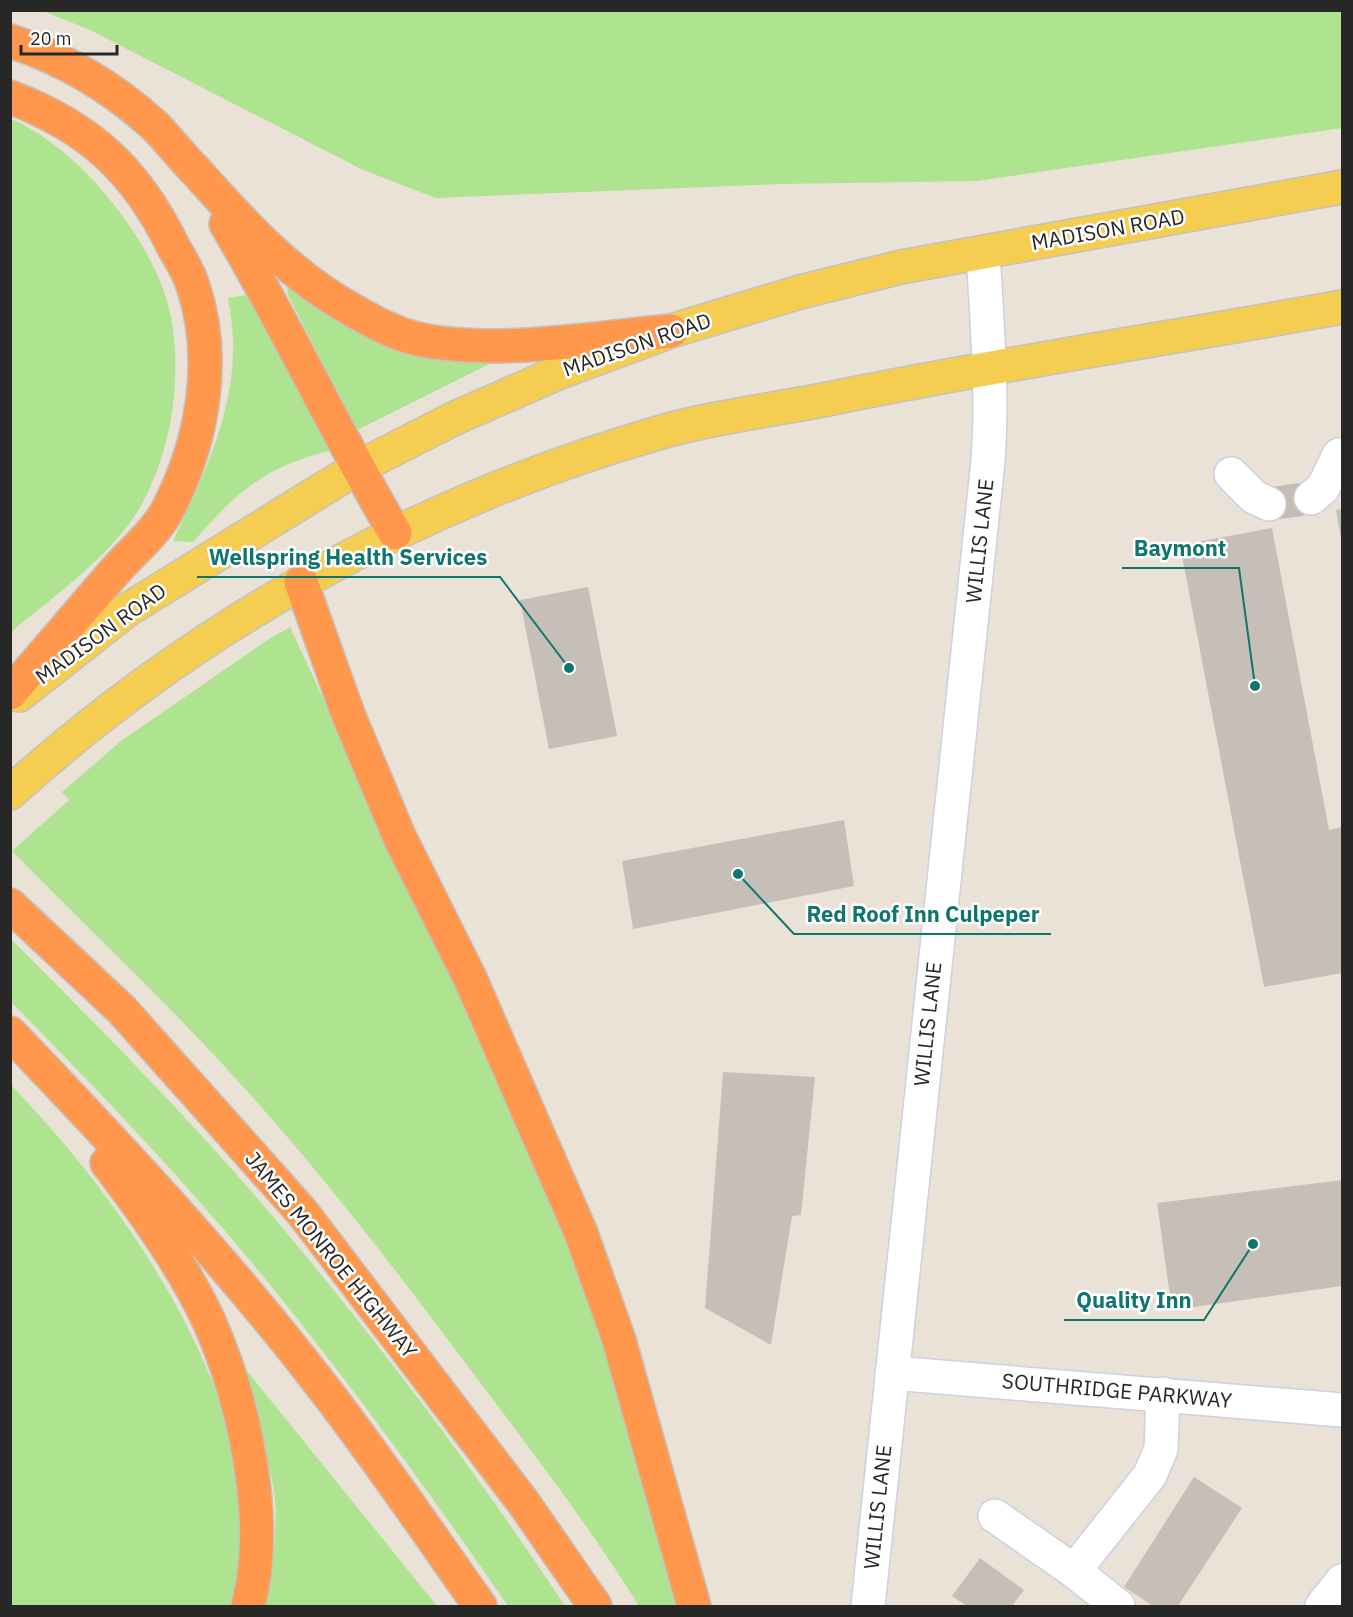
<svg xmlns="http://www.w3.org/2000/svg" width="1353" height="1617" font-family="'IBM Plex Sans',sans-serif">
<style>
.green{fill:#aee490}
.building{fill:#c5bfb7}
.lines{fill:none;stroke-linecap:round;stroke-linejoin:round}
.minor-tunnel{stroke:#c3bdb4;stroke-width:33;stroke-dasharray:33 16;stroke-linecap:butt}
.minor-casing{stroke:#ccd0e1;stroke-width:36}
.major-casing{stroke:#c3c3c3;stroke-width:36}
.highway-casing{stroke:#c3c3c3;stroke-width:36}
.minor{stroke:#fff;stroke-width:33}
.major{stroke:#f5cd51;stroke-width:33}
.highway{stroke:#ff984d;stroke-width:33}
.labels{text-anchor:middle;stroke-width:5;stroke-linejoin:round;paint-order:stroke}
.street-label{font-size:21px;fill:#272727;stroke:#fff}
.leader{fill:none;stroke:#0f766e;stroke-width:2}
.callout-dot{fill:#0f766e;stroke:#fff;stroke-width:2}
.callout-label{font-size:22px;text-anchor:middle;font-weight:bold;fill:#0f766e;stroke:#fff;stroke-width:5;stroke-linejoin:round;paint-order:stroke}
</style>
<rect width="100%" height="100%" fill="#eae2d7"/>
<g class="green">
<polygon points="43,11 1342,11 1342,128 977,181 782,184 436,198 363,170 90,30"/>
<path d="M11,119C79,147 157,244 171,317C182,378 172,448 143,502C116,553 55,595 11,632Z"/>
<path d="M288,287C327,311 363,343 410,352C441,357 476,354 507,355L357,430L287,293Z"/>
<path d="M252,294L324,426L329,451C264,467 236,493 193,542L173,541C201,482 231,420 233,354C234,335 231,316 228,298Z"/>
<path d="M290,627L527,1136L600,1327L680,1606H639C588,1524 528,1446 470,1369C399,1274 326,1179 247,1091C172,1007 90,931 12,851L69,800L62,792L121,741L269,639Z"/>
<path d="M10,938C105,1033 200,1129 286,1232C386,1352 479,1476 565,1606H508C438,1504 365,1404 288,1307C203,1200 107,1099 11,1002Z"/>
<path d="M10,1084C127,1204 288,1430 232,1606H11Z"/>
<path d="M226,1345L437,1606H265C271,1572 278,1536 275,1500C269,1447 245,1394 226,1345Z"/>
</g>
<g class="building">
<polygon points="1342,509 1342,539 1341,539 1336,510"/>
<polygon points="1272,528 1329,830 1342,827 1342,973 1264,987 1180,545"/>
<polygon points="588,587 617,736 549,749 520,600"/>
<polygon points="844,820 854,886 633,929 622,861"/>
<polygon points="723,1072 815,1077 801,1215 792,1216 771,1345 705,1308"/>
<polygon points="1342,1180 1342,1286 1172,1310 1157,1203"/>
<polygon points="1194,1477 1242,1508 1178,1606 1153,1606 1124,1587"/>
<polygon points="980,1558 1024,1590 1012,1606 967,1606 952,1596"/>
</g>
<g class="lines">
<polyline class="minor-tunnel" points="1269,504 1311,498"/>
<defs>
<g id="minor">
<polyline points="1231,474 1254,497 1269,504"/>
<polyline points="1311,498 1323,488 1339,455"/>
<polyline points="892,1373 1342,1410"/>
<polyline points="995,1516 1074,1571 1118,1606"/>
<polyline points="1074,1571 1150,1475 1161,1449 1163,1394"/>
<path d="M868,1606L988,461C993,392 987,322 983,253"/>
<polyline points="1322,1606 1342,1581"/>
</g>
<g id="major">
<polyline points="19,695 127,610 357,468 455,418 560,372 671,331 800,292 901,267 1342,187"/>
<path d="M10,793C196,625 418,502 658,433C713,417 772,410 828,399C999,364 1171,338 1342,307"/>
</g>
<g id="highway">
<path d="M10,41C63,58 113,88 154,125C168,139 180,155 194,169C243,224 291,277 356,312C378,325 402,337 427,341C504,354 594,338 671,331"/>
<path d="M10,97C89,127 136,170 173,246C180,259 189,272 193,286C218,360 202,444 167,511C156,532 133,551 117,569C81,610 46,652 10,693"/>
<path d="M226,224C286,325 335,431 395,533"/>
<polyline points="301,582 348,714 399,836 470,978 581,1233 619,1340 694,1606"/>
<polyline points="10,905 122,1010 302,1212 523,1502 595,1606"/>
<path d="M10,1033C117,1145 224,1259 318,1381C375,1454 427,1531 480,1606"/>
<path d="M107,1163C141,1207 184,1268 208,1319C244,1399 271,1521 248,1606"/>
</g>
</defs>
<use href="#minor" class="minor-casing"/>
<use href="#major" class="major-casing"/>
<use href="#highway" class="highway-casing"/>
<use href="#minor" class="minor"/>
<use href="#major" class="major"/>
<use href="#highway" class="highway"/>
</g>
<g class="labels">
<g class="street-label">
<text transform="translate(1108 230) rotate(-10)" y="7">MADISON ROAD</text>
<text transform="translate(637 345) rotate(-19)" y="7">MADISON ROAD</text>
<text transform="translate(980 541) rotate(-84)" y="7">WILLIS LANE</text>
<text transform="translate(101 634) rotate(-36)" y="7">MADISON ROAD</text>
<text transform="translate(928 1024) rotate(-84)" y="7">WILLIS LANE</text>
<text transform="translate(331 1255) rotate(51)" y="7">JAMES MONROE HIGHWAY</text>
<text transform="translate(1117 1391) rotate(5)" y="7">SOUTHRIDGE PARKWAY</text>
<text transform="translate(878 1507) rotate(-84)" y="7">WILLIS LANE</text>
</g>
</g>
<path class="leader" d="M1255 686L1239 568H1122M569 668L500 577H197M738 874L794 934H1051M1253 1244L1204 1320H1064"/>
<g class="callout-dot">
<circle cx="1255" cy="686" r="6"/>
<circle cx="569" cy="668" r="6"/>
<circle cx="738" cy="874" r="6"/>
<circle cx="1253" cy="1244" r="6"/>
</g>
<g class="callout-label">
<text x="1180" y="556">Baymont</text>
<text x="348" y="565">Wellspring Health Services</text>
<text x="923" y="922">Red Roof Inn Culpeper</text>
<text x="1134" y="1308">Quality Inn</text>
</g>
<rect width="1353" height="1617" fill="none" stroke="#272727" stroke-width="24"/>
<path d="M21 45v9h96v-9" fill="none" stroke="#272727" stroke-width="3"/>
<text x="30" y="45" font-size="18" fill="#272727" stroke="#ffffff" stroke-width="4.5" paint-order="stroke">20 m</text>
</svg>
